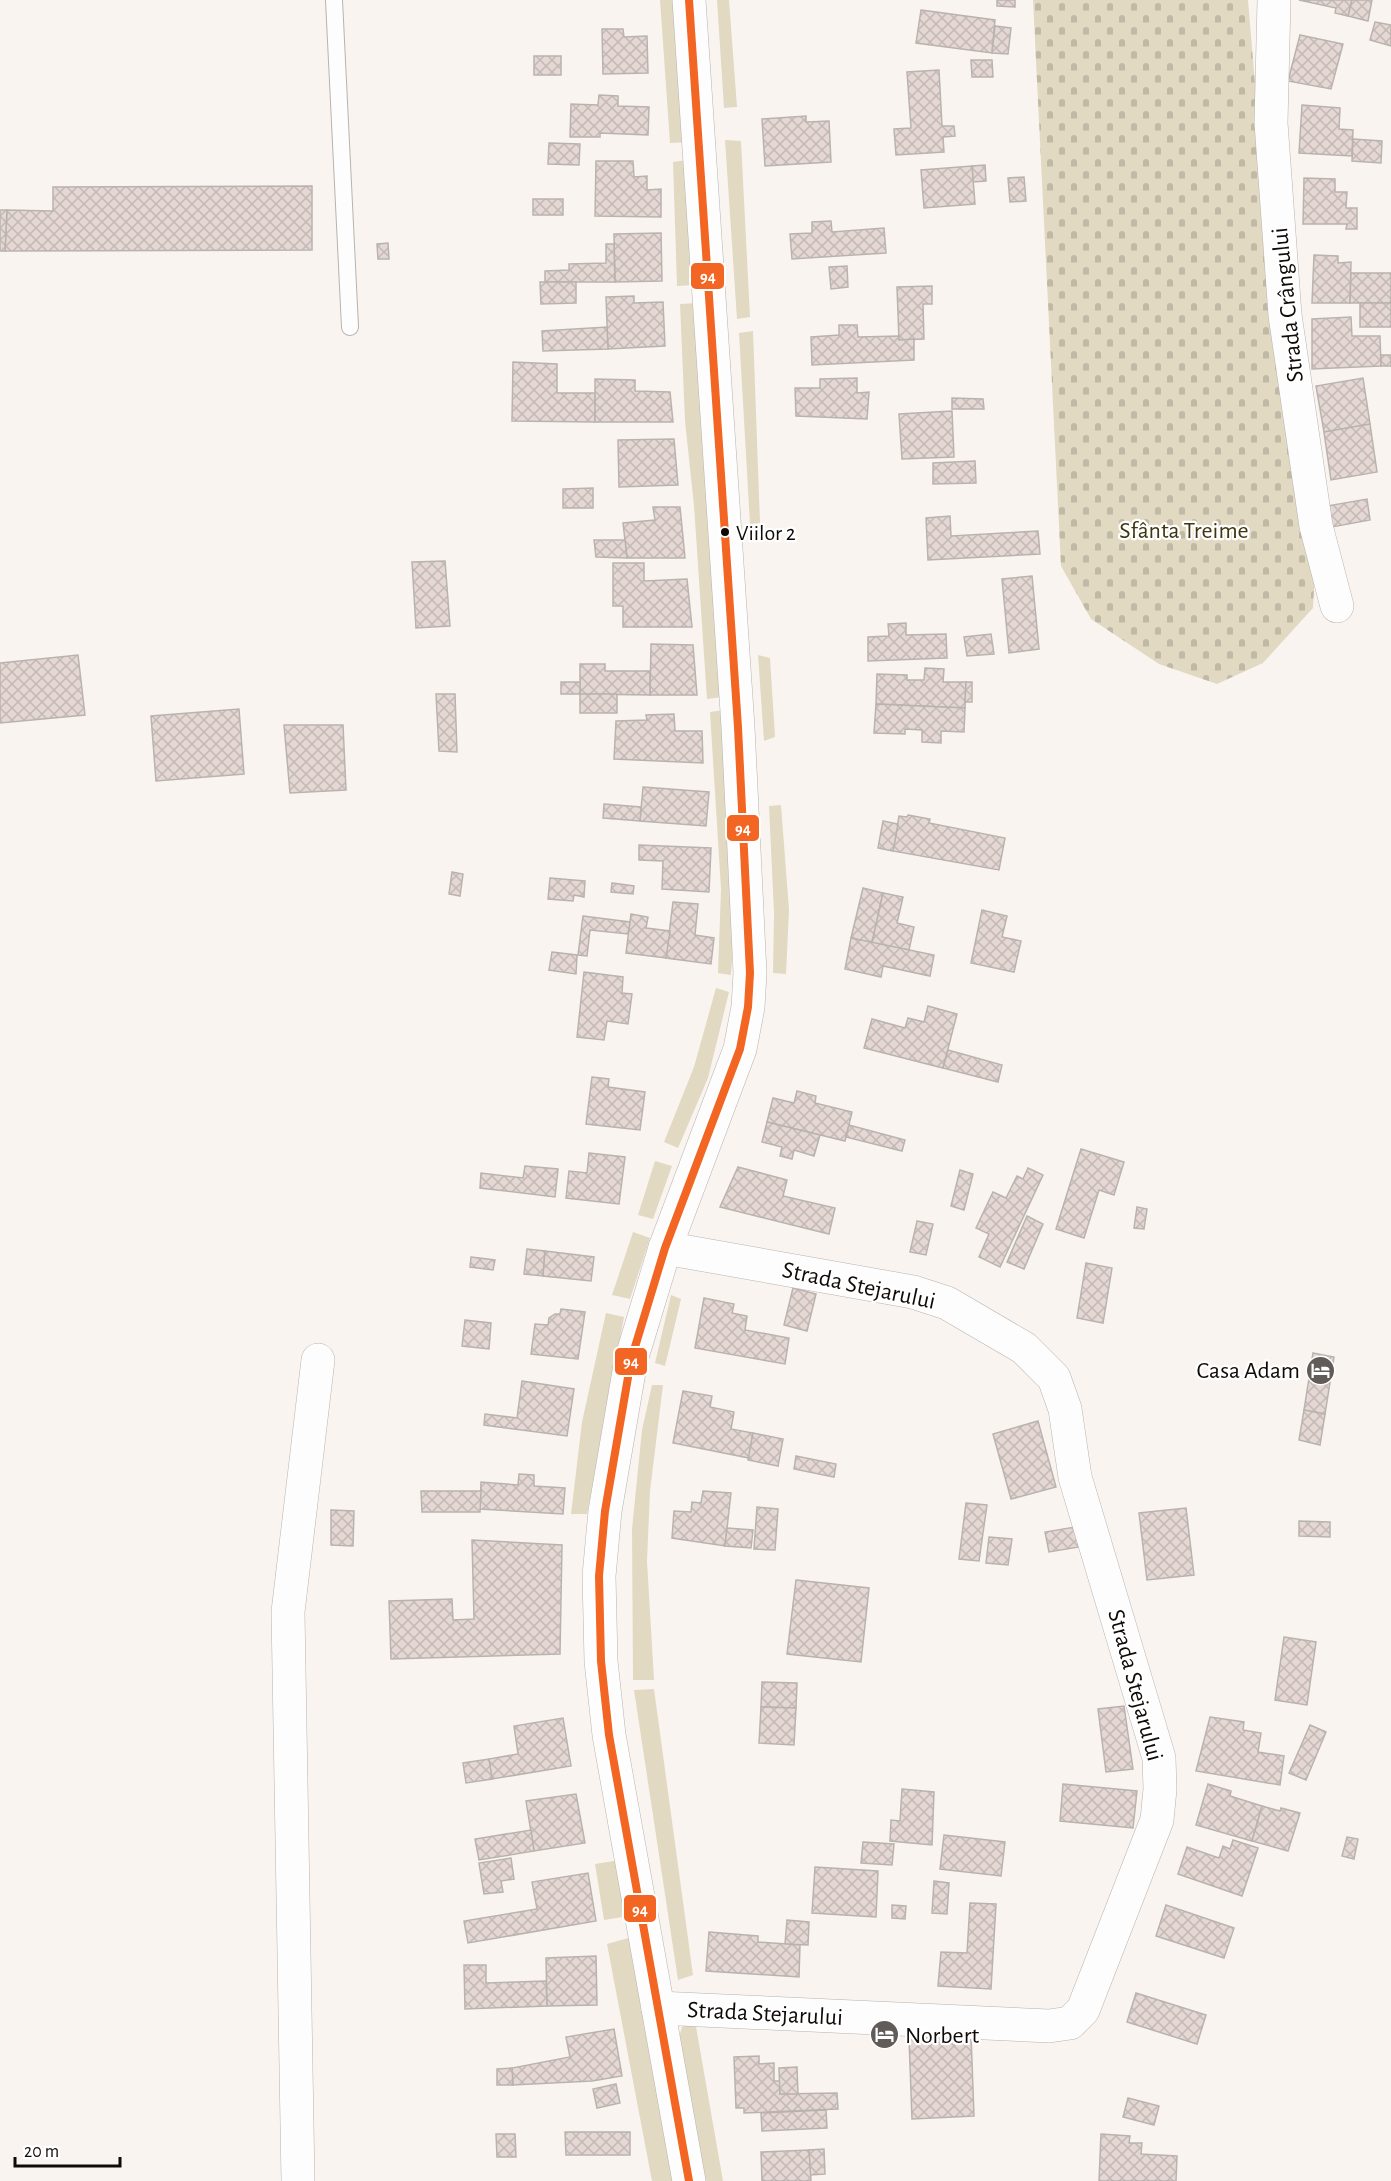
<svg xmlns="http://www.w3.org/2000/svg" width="1391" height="2181" font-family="'Alegreya Sans',sans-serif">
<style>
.green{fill:#e1d9c2}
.cemetery{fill:url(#cemetery-stones)}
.building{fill:url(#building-cross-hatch);stroke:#b9b3b0;stroke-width:1.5}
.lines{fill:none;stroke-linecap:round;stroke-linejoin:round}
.lane-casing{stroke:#b8b3af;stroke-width:18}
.street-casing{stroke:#b8b3af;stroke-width:34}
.secondary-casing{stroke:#b8b3af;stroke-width:34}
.lane{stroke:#fefdfd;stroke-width:16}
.street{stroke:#fefdfd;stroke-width:33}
.secondary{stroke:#fefdfd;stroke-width:33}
.bus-1-casing{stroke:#fff;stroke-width:12}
.bus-1{stroke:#f26522;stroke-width:8}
.bus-dot{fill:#0f0a07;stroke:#fff;stroke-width:2}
.labels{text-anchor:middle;stroke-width:4.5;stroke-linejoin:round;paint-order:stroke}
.bus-label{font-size:22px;fill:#0f0a07;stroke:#fff;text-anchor:start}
.street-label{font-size:24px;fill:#0f0a07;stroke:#fff}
.park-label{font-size:24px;fill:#3f3611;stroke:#fff}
.poi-label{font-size:24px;fill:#0f0a07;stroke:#fff;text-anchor:end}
.line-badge{stroke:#fff;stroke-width:2}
.badge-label{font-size:16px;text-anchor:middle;font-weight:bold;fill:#fff}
</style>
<defs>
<pattern id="cemetery-stones" width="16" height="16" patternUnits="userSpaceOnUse" patternTransform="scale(1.5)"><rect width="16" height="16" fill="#e1d9c2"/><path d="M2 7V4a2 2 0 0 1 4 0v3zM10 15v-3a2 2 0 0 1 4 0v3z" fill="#c0b9a5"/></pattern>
<pattern id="building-cross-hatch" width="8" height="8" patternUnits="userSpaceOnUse" patternTransform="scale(1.5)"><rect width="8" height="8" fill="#e5d8d4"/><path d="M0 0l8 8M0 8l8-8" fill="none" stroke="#c3b8b4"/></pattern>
</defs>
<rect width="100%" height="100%" fill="#faf4f0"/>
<g class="green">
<polygon points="660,0 680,0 692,142 670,143"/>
<polygon points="717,0 729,0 737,107 724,108"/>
<polygon points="725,140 741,141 750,317 737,319"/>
<polygon points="693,159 697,285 677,286 673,162"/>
<polygon points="698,303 723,697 707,699 694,506 685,421 680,304"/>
<polygon points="753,331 760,523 750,524 739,333"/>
<polygon points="758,655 770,658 775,737 764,741"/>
<polygon points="724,710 737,879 731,975 718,973 721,889 710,712"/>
<polygon points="781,805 789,910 786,974 773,973 774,913 769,806"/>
<polygon points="716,988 729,992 708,1078 678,1148 664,1142 694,1067"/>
<polygon points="655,1161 672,1166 653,1219 638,1215"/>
<polygon points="633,1232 650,1238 630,1299 612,1295"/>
<polygon points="671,1295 681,1299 665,1366 655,1363"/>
<polygon points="606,1313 624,1317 587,1514 571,1514 582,1422"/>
<polygon points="652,1385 663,1385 650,1491 647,1561 654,1680 633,1680 632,1529 642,1430"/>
<polygon points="654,1689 693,1975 678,1980 634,1690"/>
<polygon points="620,1860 629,1916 604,1920 595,1864"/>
<polygon points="632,1937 678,2181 652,2181 607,1944"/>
<polygon points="695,2021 723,2181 704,2181 678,2040 682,2027"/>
</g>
<polygon class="cemetery" points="1033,0 1248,0 1274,310 1316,551 1313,608 1263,663 1217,684 1159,664 1091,619 1061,566"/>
<g class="building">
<polygon points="997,0 1015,0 1015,7 997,6"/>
<polygon points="1299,0 1352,0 1348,16 1335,13 1336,8"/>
<polygon points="1352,0 1372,0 1368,21 1348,16"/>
<polygon points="921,10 995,20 992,53 916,43"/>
<polygon points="1375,22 1391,25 1391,46 1370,40"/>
<polygon points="995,26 1011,28 1008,54 992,53"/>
<polygon points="602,29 623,29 624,37 647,36 648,73 603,74"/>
<polygon points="1300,35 1343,44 1331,89 1288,81"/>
<rect x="534" y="56" width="27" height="19"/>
<polygon points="971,60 992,60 993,77 972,77"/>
<polygon points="939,70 942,126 954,126 955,136 943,137 944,152 896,155 894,129 911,128 907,72"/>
<polygon points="599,95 618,96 618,106 649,107 648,135 600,133 600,137 570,137 571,104 598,105"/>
<polygon points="1302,105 1340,108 1339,129 1353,130 1352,156 1299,153"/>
<polygon points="806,116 806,122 829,121 831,162 765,166 762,119"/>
<polygon points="1353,139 1382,141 1381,163 1352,161"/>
<polygon points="549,143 580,144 579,165 548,164"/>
<polygon points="596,161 633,161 634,177 647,176 647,190 661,189 661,217 595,216"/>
<polygon points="985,165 986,181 973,182 972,166"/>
<polygon points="972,166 975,204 924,208 921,170"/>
<polygon points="1024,177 1026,201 1010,202 1008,178"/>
<polygon points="1304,178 1335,179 1335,192 1347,192 1346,208 1357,208 1357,229 1346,229 1347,224 1303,224"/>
<polygon points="312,186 312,250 5,251 7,210 53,211 53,187"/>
<rect x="533" y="199" width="30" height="16"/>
<polygon points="0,210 7,210 5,251 0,251"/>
<polygon points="831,221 832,232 884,228 886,253 792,259 790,234 812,233 812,222"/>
<polygon points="661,233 662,281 615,282 614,234"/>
<polygon points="388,243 389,259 378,259 377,244"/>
<polygon points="606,244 614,244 615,282 545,282 545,271 569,270 569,264 606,263"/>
<polygon points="1314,255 1338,256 1338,263 1351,262 1350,303 1312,303"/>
<polygon points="847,266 848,287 831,289 829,267"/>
<polygon points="1351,273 1391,273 1391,303 1350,303"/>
<polygon points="540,282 576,282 576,303 541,304"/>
<polygon points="932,286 932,304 923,304 924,339 899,340 897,287"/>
<polygon points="634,296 634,303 663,302 665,346 608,349 606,297"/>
<rect x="1360" y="303" width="31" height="24"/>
<polygon points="1351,317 1352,336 1380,336 1381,366 1312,369 1312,319"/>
<polygon points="839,325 857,325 858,337 899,336 899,340 914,339 914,360 812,365 811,337 839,335"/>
<polygon points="607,327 608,349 543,351 542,331"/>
<rect x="1381" y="355" width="10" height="11"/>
<polygon points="513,362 557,364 557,393 595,393 595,422 512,421"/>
<polygon points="857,378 857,393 869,392 867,419 796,416 795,388 820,388 820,379"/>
<polygon points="1363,378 1370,424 1324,432 1316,386"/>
<polygon points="595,379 635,380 635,391 670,392 673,422 595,422"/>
<polygon points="952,398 983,399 984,409 952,409"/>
<polygon points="952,411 954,457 902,459 899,414"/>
<polygon points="1370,424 1377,472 1331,480 1324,432"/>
<polygon points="674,439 678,485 619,487 618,440"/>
<polygon points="975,461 976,483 933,484 933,463"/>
<polygon points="593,488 593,508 563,508 563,489"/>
<polygon points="1367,499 1370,520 1332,527 1327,506"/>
<polygon points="653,507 680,507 685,558 627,558 623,523 655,520"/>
<polygon points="950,516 951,536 1038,531 1040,554 928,560 926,518"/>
<polygon points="594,540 625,540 627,558 596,557"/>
<polygon points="445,561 450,626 416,628 412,562"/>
<polygon points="613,563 644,563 644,581 687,579 692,627 623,627 623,606 613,606"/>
<polygon points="1032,576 1039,649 1009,653 1002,579"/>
<polygon points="906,623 906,635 946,634 947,658 868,661 868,637 889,636 888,624"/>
<polygon points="991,634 994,654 967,656 964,637"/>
<polygon points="651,644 693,645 697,695 650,695"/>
<polygon points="78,655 85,715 0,723 0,663"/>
<polygon points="580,664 605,664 605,671 650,671 650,695 580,694"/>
<polygon points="925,668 944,669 943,682 966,682 965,708 876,704 877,674 907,675 907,680 924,680"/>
<rect x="561" y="682" width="19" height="12"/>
<polygon points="966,682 972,682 972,702 965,702"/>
<polygon points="436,694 455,694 457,752 439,751"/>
<rect x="580" y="694" width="37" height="19"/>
<polygon points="876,704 965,708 964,732 941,731 941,743 922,742 922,730 905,729 905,734 874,733"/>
<polygon points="239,709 244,774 156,781 151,716"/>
<polygon points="674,714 675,731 702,731 703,763 614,759 616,721 647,720 646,715"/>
<polygon points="284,725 343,725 346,790 290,793"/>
<polygon points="643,787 709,792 706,826 640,821"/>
<polygon points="604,804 641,807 640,821 603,818"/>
<polygon points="908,815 930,819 929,823 1005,838 999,870 893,851 899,816 907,817"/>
<polygon points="883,821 898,824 893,851 878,848"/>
<polygon points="639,845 711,848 709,892 662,889 663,861 639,860"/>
<polygon points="452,872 463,874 460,896 449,894"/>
<polygon points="550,878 585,881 584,897 574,895 573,901 548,899"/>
<polygon points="612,883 634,886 633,894 611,892"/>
<polygon points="863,888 883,893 872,943 851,938"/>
<polygon points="883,893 903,897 897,923 914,927 909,950 872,943"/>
<polygon points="673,902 698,904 695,935 714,938 711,964 666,958"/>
<polygon points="982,910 1007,916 1002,937 1021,941 1014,972 971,963"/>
<polygon points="631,914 648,917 646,928 670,931 666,958 626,953"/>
<polygon points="583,916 630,922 628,934 590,930 587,956 578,955"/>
<polygon points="851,938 934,955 930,976 883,966 881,977 845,969"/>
<polygon points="552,952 577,955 576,974 549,970"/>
<polygon points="584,972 623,977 622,993 632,994 628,1024 607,1021 604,1040 577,1037"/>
<polygon points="928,1006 957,1014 943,1068 864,1048 872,1019 905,1028 908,1018 924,1022"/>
<polygon points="948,1050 1002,1065 998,1082 943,1068"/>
<polygon points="592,1077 609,1079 608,1087 645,1092 640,1130 586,1124"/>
<polygon points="797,1091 816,1096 815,1103 852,1112 845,1141 767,1122 773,1098 794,1103"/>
<polygon points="767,1122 820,1135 814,1156 794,1150 792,1159 780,1156 782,1147 762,1142"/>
<polygon points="849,1125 905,1140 902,1151 846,1137"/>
<polygon points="1081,1149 1124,1162 1114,1195 1099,1190 1084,1238 1056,1229"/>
<polygon points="589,1153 625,1157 619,1204 566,1198 569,1171 587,1173"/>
<polygon points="525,1166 558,1169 555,1197 480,1188 481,1173 523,1178"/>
<polygon points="738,1167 787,1180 783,1196 835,1208 829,1234 720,1207"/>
<polygon points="1028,1168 1043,1175 1000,1267 979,1257 989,1234 976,1228 993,1192 1006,1198 1017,1176 1023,1179"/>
<polygon points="960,1170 973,1174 964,1210 951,1206"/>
<polygon points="1137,1207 1147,1209 1144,1229 1134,1228"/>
<polygon points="1027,1216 1043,1224 1024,1269 1007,1262"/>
<polygon points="917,1221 933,1224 926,1255 910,1252"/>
<polygon points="527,1249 545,1251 543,1276 524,1274"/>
<polygon points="545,1251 594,1257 591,1281 543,1276"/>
<polygon points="471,1257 495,1260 493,1270 470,1267"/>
<polygon points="1086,1263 1112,1268 1103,1323 1077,1318"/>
<polygon points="793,1288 816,1294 807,1331 784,1325"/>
<polygon points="704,1298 734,1304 732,1313 747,1316 745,1330 789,1338 785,1364 695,1348"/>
<polygon points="561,1309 585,1312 578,1359 531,1354 535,1324 548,1325 549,1318 555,1314 560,1314"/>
<polygon points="465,1320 491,1323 489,1349 462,1346"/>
<polygon points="1313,1353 1334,1357 1325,1414 1304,1410"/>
<polygon points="522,1381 574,1389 567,1436 484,1425 485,1414 517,1418"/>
<polygon points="683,1391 712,1396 710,1407 734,1412 731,1429 753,1433 749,1458 673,1443"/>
<polygon points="1304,1410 1325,1414 1320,1445 1299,1440"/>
<polygon points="1038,1421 1056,1487 1011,1499 993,1434"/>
<polygon points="753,1433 783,1439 778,1466 748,1460"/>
<polygon points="796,1456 836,1464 834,1477 794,1469"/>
<polygon points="519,1474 534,1475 534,1486 565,1488 563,1514 480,1509 481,1482 518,1485"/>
<polygon points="421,1491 481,1491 480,1512 422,1512"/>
<polygon points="703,1491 731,1493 725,1546 672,1538 674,1511 691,1512 692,1502 701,1503"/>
<polygon points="966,1503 987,1505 979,1561 959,1559"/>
<polygon points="757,1507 778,1509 775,1550 754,1549"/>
<polygon points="1186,1508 1194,1575 1147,1580 1139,1513"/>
<polygon points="331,1510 354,1511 353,1546 331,1545"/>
<polygon points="1299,1521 1330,1522 1330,1537 1299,1536"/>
<polygon points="1075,1527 1079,1547 1049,1552 1045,1532"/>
<polygon points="727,1528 753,1530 751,1548 725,1546"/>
<polygon points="989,1537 1012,1539 1008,1565 986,1563"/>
<polygon points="472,1540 562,1545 560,1654 391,1659 389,1601 452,1599 453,1620 474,1619"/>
<polygon points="796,1580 869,1588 861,1662 787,1654"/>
<polygon points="1284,1637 1316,1642 1307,1705 1275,1700"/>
<polygon points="762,1682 797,1683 796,1708 761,1707"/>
<polygon points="1124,1706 1133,1769 1106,1772 1098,1709"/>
<polygon points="761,1707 796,1708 794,1745 759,1743"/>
<polygon points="1210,1717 1244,1722 1243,1730 1261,1733 1258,1752 1284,1756 1280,1785 1196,1771"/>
<polygon points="563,1718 571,1766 492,1779 489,1759 518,1754 514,1726"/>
<polygon points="1310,1725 1326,1732 1306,1780 1289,1773"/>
<polygon points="489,1759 492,1779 466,1783 463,1763"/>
<polygon points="1063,1784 1137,1791 1133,1828 1060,1821"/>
<polygon points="1208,1784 1231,1791 1230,1796 1262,1806 1252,1841 1196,1825"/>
<polygon points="902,1789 934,1792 932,1845 890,1841 891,1820 900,1821"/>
<polygon points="576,1794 585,1843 534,1851 526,1801"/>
<polygon points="1262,1806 1280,1811 1281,1808 1300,1813 1288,1851 1252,1841"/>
<polygon points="531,1830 534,1851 479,1860 475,1839"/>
<polygon points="944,1835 1005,1842 1001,1876 940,1869"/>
<polygon points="1347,1837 1358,1839 1354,1859 1342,1856"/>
<polygon points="1233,1840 1258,1848 1242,1896 1178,1874 1187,1847 1219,1858 1223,1846 1230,1849"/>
<polygon points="863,1842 894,1844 892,1865 861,1863"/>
<polygon points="511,1858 514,1879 501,1881 503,1892 484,1894 479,1863"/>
<polygon points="815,1867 878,1871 876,1917 812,1913"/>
<polygon points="588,1873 596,1921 468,1943 464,1921 537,1909 532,1882"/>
<polygon points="934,1881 949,1883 947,1914 932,1913"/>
<polygon points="970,1903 996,1904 991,1989 938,1986 941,1952 967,1953"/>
<polygon points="892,1905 906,1906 905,1919 892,1918"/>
<polygon points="1166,1905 1234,1928 1224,1958 1156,1936"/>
<polygon points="787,1920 809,1922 808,1945 785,1944"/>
<polygon points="709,1932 758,1936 758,1942 800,1945 799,1977 706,1971"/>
<polygon points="596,1956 597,2005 547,2006 546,1958"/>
<polygon points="464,1965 486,1965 486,1983 546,1981 547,2006 465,2009"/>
<polygon points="1136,1993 1206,2015 1197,2044 1127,2022"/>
<polygon points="614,2029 622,2076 592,2081 513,2085 512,2068 570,2057 566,2037"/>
<polygon points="971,2035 974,2116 912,2119 909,2038"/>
<polygon points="759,2056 759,2064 774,2063 774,2081 780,2081 780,2094 837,2093 838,2109 744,2113 744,2108 736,2108 734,2057"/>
<polygon points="797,2067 798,2094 780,2094 779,2068"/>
<polygon points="512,2068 513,2085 497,2085 497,2069"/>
<polygon points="616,2084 620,2103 597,2108 593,2089"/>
<polygon points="1128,2098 1159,2106 1154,2125 1123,2117"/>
<polygon points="826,2110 827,2128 762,2131 761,2113"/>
<polygon points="565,2132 630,2132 630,2155 566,2155"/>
<polygon points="496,2134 515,2134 516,2157 497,2157"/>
<polygon points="1101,2134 1130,2136 1129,2143 1142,2143 1141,2154 1177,2156 1176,2181 1099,2181"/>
<polygon points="824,2149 825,2174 810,2175 809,2150"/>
<polygon points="809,2150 811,2181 762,2181 761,2152"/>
</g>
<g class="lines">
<defs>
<polyline id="lane" points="334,0 350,327"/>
<g id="street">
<polyline points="1274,0 1271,123 1285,315 1316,526 1337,606"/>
<polyline points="658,2008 1049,2026 1070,2023 1083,2010 1157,1820 1160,1789 1159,1758 1075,1477 1065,1409 1054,1378 1024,1348 947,1303 913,1292 665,1248"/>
<polyline points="298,2181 288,1612 318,1360"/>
</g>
<polyline id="secondary" points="689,2181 609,1735 601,1661 599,1576 605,1511 631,1360 665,1248 740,1049 748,1007 750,973 738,727 689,0"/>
</defs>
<use href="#lane" class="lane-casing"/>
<use href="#street" class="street-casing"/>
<use href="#secondary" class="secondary-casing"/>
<use href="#lane" class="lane"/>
<use href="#street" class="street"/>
<use href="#secondary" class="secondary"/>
<defs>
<polyline id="bus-1" points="689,2181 609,1735 601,1661 599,1576 605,1511 631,1360 665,1248 740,1049 748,1007 750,973 738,727 689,0"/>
</defs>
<use href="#bus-1" class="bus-1-casing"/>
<use href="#bus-1" class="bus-1"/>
</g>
<defs>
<symbol id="hotel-disc" viewBox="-11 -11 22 22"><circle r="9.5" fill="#615c59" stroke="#fff"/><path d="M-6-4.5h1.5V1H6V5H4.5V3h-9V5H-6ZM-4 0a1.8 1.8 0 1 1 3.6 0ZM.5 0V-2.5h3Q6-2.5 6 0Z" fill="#fff"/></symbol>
</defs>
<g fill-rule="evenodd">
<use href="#hotel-disc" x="1304" y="1354" width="33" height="33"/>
<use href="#hotel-disc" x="868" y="2018" width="33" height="33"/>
</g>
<circle class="bus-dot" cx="725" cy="532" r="5"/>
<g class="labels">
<g class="bus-label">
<text x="736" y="540">Viilor 2</text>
</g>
<g class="street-label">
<text transform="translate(1287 305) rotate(-96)" y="8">Strada Crângului</text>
<text transform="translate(859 1285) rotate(12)" y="8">Strada Stejarului</text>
<text transform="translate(1136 1685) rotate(75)" y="8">Strada Stejarului</text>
<text transform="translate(765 2013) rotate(3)" y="8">Strada Stejarului</text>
</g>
<g class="park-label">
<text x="1184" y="538">Sfânta Treime</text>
</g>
<g class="poi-label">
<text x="1300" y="1378">Casa Adam</text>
<text x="905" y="2043" text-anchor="start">Norbert</text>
</g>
</g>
<g class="line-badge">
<rect x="690" y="262" width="35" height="28" rx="6" fill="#f26522"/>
<rect x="726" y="814" width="34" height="28" rx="6" fill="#f26522"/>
<rect x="614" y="1347" width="34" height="29" rx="6" fill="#f26522"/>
<rect x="623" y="1894" width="34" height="29" rx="6" fill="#f26522"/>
</g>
<g class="badge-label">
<text x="708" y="282">94</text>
<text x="743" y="834">94</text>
<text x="631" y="1367">94</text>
<text x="640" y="1915">94</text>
</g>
<path d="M15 2157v9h105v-9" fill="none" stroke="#0f0a07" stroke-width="3"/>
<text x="24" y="2157" font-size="18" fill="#0f0a07" stroke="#ffffff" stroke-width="4.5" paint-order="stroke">20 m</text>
</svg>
